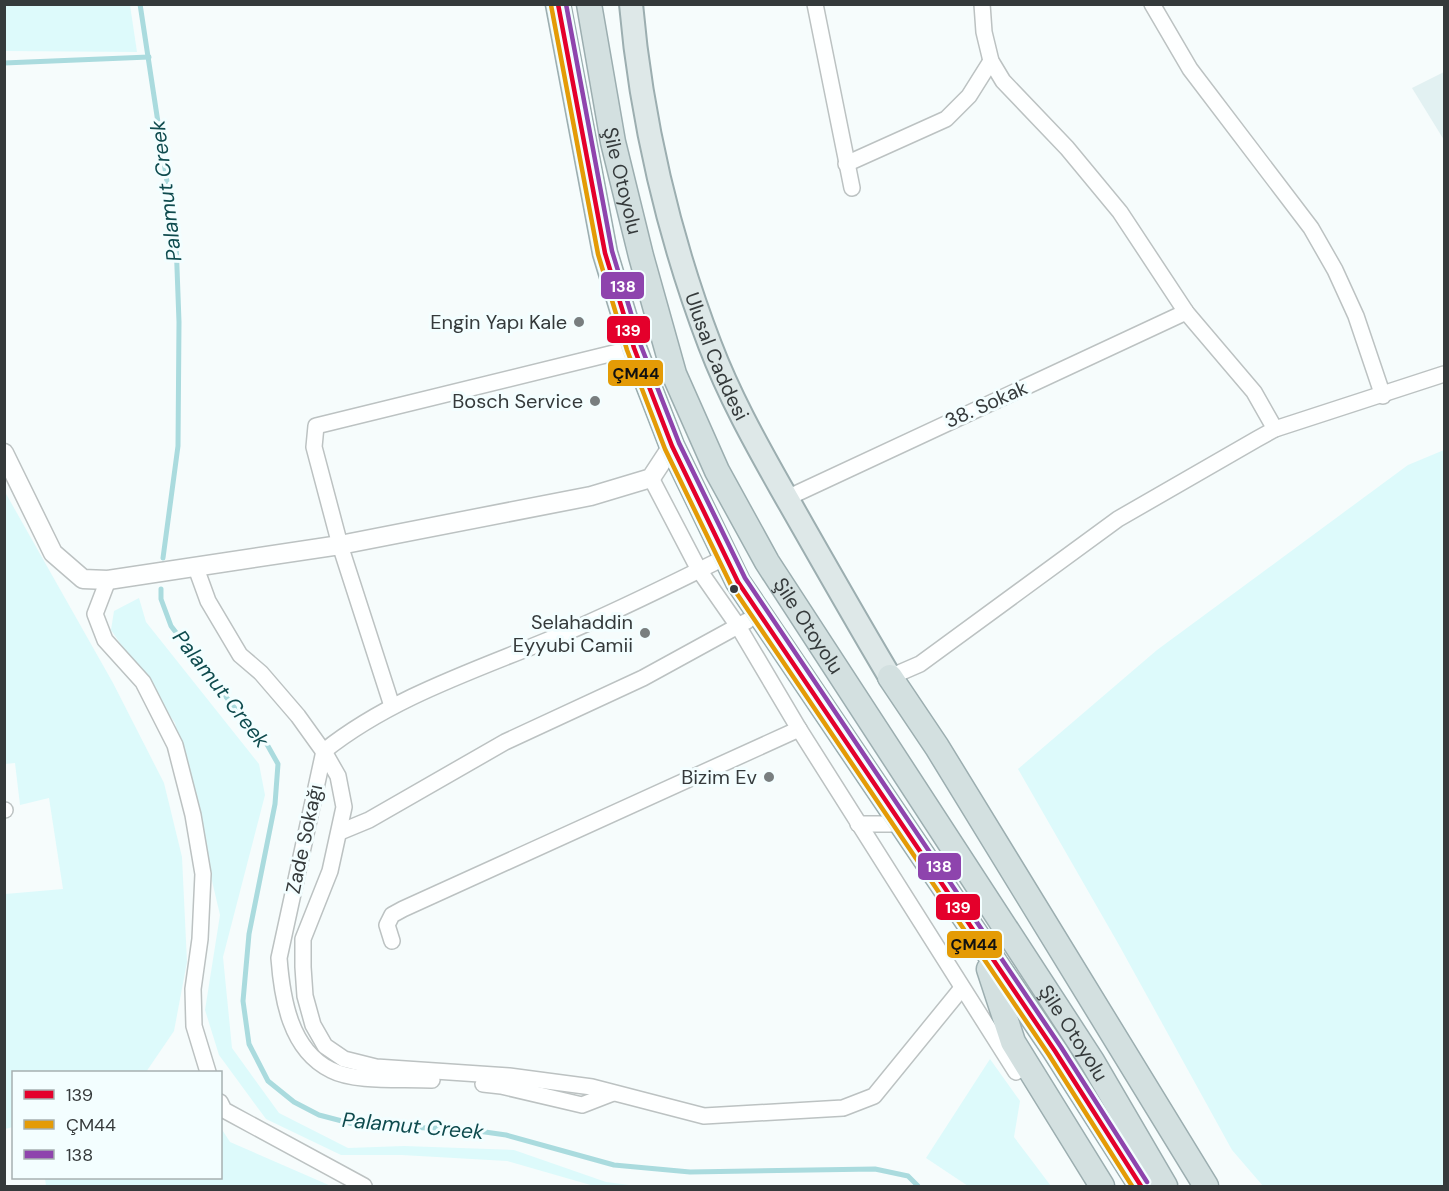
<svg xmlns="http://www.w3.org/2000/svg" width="1449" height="1191" font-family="'DM Sans',sans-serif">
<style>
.built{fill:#e2f1f2}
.green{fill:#ddfafb}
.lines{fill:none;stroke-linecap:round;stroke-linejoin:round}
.stream{stroke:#aadbde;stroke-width:5}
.minor-casing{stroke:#bcc2c2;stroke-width:18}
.tertiary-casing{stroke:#bcc2c2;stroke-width:21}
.primary-casing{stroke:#9caeb0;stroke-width:26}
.trunk-casing{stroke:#9caeb0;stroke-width:27}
.minor{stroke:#feffff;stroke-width:15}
.tertiary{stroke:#feffff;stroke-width:18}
.primary{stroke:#dee8e8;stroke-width:22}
.trunk{stroke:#d3e0e0;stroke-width:24}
.bus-1-casing{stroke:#f3feff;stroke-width:9}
.bus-2-casing{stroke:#f3feff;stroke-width:9}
.bus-3-casing{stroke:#f3feff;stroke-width:9}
.bus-1{stroke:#e4002b;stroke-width:4.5}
.bus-2{stroke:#e49b06;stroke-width:4.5}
.bus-3{stroke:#8e44ad;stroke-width:4.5}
.poi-dot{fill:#797e7f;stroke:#f3feff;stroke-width:2}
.bus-dot{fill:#353a3b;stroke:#f3feff;stroke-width:2}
.labels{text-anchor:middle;stroke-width:6;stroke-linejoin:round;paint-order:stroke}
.street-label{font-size:20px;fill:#353a3b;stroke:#f3feff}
.poi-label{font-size:20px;fill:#353a3b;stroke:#f3feff;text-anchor:end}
.water-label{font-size:21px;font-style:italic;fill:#0e4b4e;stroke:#f3feff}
.line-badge{stroke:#f3feff;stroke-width:2}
.badge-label{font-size:16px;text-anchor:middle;font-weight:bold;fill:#fff}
.pale-badge-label{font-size:16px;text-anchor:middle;font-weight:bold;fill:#111}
</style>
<rect width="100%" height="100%" fill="#f6fcfc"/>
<polygon class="built" points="1444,72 1444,140 1412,88"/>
<g class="green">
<polygon points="5,4 130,5 137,52 5,51"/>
<polygon points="1444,450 1444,1186 1263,1186 1232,1150 1119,945 1018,769 1157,650 1408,465"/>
<polygon points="5,492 113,683 164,783 182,857 187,962 174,1031 146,1072 14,1072 13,1127 5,1129 5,894 63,889 49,798 20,805 15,763 5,764"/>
<polygon points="139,598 146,622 259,764 265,795 223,957 232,1048 279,1113 348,1148 404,1146 514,1150 606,1182 637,1186 594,1186 507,1161 402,1155 341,1155 266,1119 219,1055 205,1010 220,915 175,723 111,630 114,611"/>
<polygon points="990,1059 1020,1101 1014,1137 1051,1186 968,1186 926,1158"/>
<polygon points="221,1128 230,1142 331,1186 46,1186 45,1178 220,1178"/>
</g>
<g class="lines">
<g class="stream">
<polyline points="140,4 176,241 179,322 178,446 163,558"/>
<polyline points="4,63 149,57"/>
<polyline points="161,589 161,599 171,626 237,711 264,739 278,764 275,804 249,934 243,1001 249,1044 268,1081 294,1102 319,1115 361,1126 464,1129 506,1135 614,1165 690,1172 875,1169 908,1176 918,1186"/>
</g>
<defs>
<g id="minor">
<polyline points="815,4 852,188"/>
<polyline points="982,4 984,32 991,61 1003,81 1067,148 1120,212 1186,312 1254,392 1275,429"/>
<polyline points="1152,4 1190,69 1311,228 1335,270 1356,316 1383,396"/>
<polyline points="846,164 946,119 969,96 991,61"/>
<polyline points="651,478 699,570 738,626 799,729 1016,1072"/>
<polyline points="787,498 1186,312"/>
<polyline points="196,568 208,601 240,655 261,673 298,716 326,755 338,776 344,807 330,871 303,939 303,967 305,996 313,1025 325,1046 344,1059 376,1067 509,1076 592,1087 704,1116 843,1108 874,1096 962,988"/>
<polyline points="108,580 95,614 105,640 143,682 175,745 193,815 203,874 200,939 193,989 194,1026 208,1072"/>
<polyline points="890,677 920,664 1118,519 1257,439 1275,429 1444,374"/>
<polyline points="392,706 340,545 314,447 316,426 634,348"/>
<polyline points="4,810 5,810"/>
<polyline points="858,824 900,824"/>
<polyline points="340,832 369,820 505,742 643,678 747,621"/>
<polyline points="392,941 387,925 392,915 403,909 799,729"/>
<path d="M432,1080C404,1078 356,1083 331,1070C290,1050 282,998 279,958L324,751C394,695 483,668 565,633C620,610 673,583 726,557"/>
<polyline points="483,1084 501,1086 582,1105 613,1093"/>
<polyline points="220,1102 224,1110 364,1186"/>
</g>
<polyline id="tertiary" points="4,453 53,553 83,579 108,580 340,545 591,496 651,478 672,446"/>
<g id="primary">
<path id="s1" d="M631,4C641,119 669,238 710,345C729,395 755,442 781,488C817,551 853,615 890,677"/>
</g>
<g id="trunk">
<polyline points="558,4 605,253 634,348 672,446 738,582 1055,1051 1141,1186"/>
<path id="s2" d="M589,4L613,142L641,256L674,374L717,471L767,562L1092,1061L1165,1186"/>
<polyline points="890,677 937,747 1206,1186"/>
<polyline points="989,969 1013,1042 1102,1186"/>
</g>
</defs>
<use href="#minor" class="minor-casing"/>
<use href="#tertiary" class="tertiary-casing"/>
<use href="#primary" class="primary-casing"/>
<use href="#trunk" class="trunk-casing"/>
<use href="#minor" class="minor"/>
<use href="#tertiary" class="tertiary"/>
<use href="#primary" class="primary"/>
<use href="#trunk" class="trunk"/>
<defs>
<polyline id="bus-1" points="558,4 605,253 634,348 672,446 738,582 1055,1051 1141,1186"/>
<polyline id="bus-2" points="551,5 598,254 627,350 665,449 731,585 1049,1055 1132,1186"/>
<polyline id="bus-3" points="566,4 612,251 641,346 679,443 745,578 1061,1047 1147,1182"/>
</defs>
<use href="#bus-1" class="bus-1-casing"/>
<use href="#bus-2" class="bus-2-casing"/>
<use href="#bus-3" class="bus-3-casing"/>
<use href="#bus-1" class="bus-1"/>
<use href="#bus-2" class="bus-2"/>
<use href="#bus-3" class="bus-3"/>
</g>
<g class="poi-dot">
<circle cx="579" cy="322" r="6"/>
<circle cx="595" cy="401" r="6"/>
<circle cx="645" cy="633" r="6"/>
<circle cx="769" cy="777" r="6"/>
</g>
<circle class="bus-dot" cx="734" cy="589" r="5"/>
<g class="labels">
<g class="street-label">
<text dy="7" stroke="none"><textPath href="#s2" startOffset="180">Şile Otoyolu</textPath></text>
<text dy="7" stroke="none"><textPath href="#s1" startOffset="364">Ulusal Caddesi</textPath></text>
<text transform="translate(986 404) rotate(-24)" y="7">38. Sokak</text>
<text dy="7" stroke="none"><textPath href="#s2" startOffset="666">Şile Otoyolu</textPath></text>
<text transform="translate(304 839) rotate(-78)" y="7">Zade Sokağı</text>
<text dy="7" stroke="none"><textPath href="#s2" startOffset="1152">Şile Otoyolu</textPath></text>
</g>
<g class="poi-label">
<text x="567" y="329">Engin Yapı Kale</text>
<text x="583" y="408">Bosch Service</text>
<text x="633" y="629">Selahaddin<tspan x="633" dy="23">Eyyubi Camii</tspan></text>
<text x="757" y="784">Bizim Ev</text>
</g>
<g class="water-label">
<text transform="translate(166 191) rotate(-97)" y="7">Palamut Creek</text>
<text transform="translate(221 689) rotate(52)" y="7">Palamut Creek</text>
<text transform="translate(413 1126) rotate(5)" y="7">Palamut Creek</text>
</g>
</g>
<g class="line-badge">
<rect x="600" y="271" width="45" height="29" rx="6" fill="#8e44ad"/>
<rect x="606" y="315" width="45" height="29" rx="6" fill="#e4002b"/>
<rect x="607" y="359" width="57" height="28" rx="6" fill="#e49b06"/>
<rect x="917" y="852" width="45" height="29" rx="6" fill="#8e44ad"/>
<rect x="935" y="893" width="46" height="28" rx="6" fill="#e4002b"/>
<rect x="946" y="930" width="57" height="29" rx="6" fill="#e49b06"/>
</g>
<g class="badge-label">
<text x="623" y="292">138</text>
<text x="628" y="336">139</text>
<text x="939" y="872">138</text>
<text x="958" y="913">139</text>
</g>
<g class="pale-badge-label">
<text x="636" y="379">ÇM44</text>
<text x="974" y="950">ÇM44</text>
</g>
<rect width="1449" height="1191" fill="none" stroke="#353a3b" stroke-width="12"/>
<rect x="12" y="1071" width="210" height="108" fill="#f3feff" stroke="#a7b0b1" stroke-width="1.5"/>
<rect x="24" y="1090" width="30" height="9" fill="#e4002b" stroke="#a7b0b1" stroke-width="1.5"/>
<text x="66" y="1101" font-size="18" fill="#353a3b">139</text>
<rect x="24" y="1120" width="30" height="9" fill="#e49b06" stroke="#a7b0b1" stroke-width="1.5"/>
<text x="66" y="1131" font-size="18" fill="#353a3b">ÇM44</text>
<rect x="24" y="1150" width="30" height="9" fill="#8e44ad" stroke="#a7b0b1" stroke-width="1.5"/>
<text x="66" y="1161" font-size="18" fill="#353a3b">138</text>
</svg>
